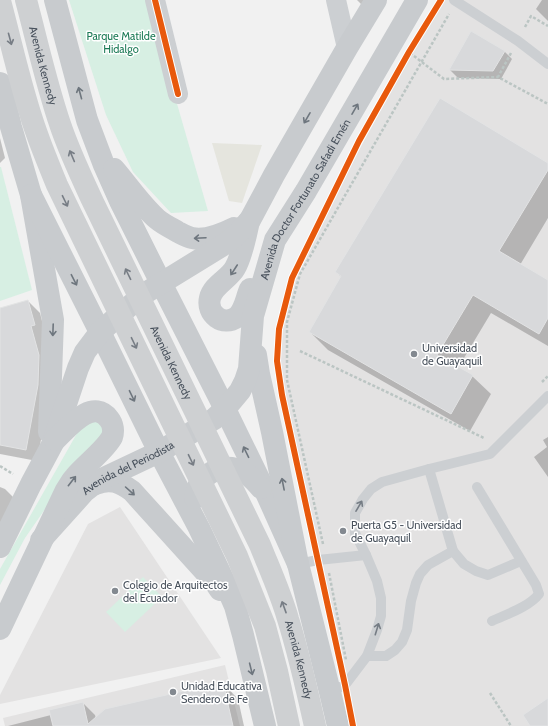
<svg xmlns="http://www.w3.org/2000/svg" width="548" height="726" font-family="Cabin,sans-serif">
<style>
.commercial{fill:#e5e5de}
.education{fill:#e3e2e2}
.green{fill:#d7efe3}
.shadow{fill:#0003}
.building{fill:#d8d9db;stroke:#e2e3e4}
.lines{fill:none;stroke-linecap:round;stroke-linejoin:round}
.path{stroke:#bbc5c3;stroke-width:2.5;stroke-dasharray:3 2;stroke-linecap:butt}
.lane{stroke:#cccfd2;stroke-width:10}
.street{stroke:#cccfd2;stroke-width:20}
.primary{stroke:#c8cbce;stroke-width:22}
.secondary-bridge{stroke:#ced0d2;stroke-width:22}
.cycleway-casing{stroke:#fff;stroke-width:8}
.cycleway{stroke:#e8590c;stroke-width:6}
.oneway{stroke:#777d85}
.oneway2{stroke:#6e767e}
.oneway3{stroke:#767d85}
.poi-dot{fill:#838990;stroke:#fff;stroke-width:1.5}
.labels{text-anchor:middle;stroke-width:3;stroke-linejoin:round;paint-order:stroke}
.park-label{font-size:11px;fill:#1c7b56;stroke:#fff}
.street-label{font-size:11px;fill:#48515c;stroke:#fff}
.poi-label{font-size:11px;fill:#48515c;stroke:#fff;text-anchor:start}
</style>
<rect width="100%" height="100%" fill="#f1f1f1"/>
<polygon class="commercial" points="212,143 262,145 242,203 229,201"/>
<g class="education">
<polygon points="443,0 548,0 548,726 356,726 280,373 280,336 285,310 295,277 323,216 413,51"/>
<polygon points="120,507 221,658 0,704 0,695 88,524"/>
<polygon points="225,665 240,726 5,726 3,718"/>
</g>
<g class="green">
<polygon points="69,0 147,0 208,211 171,213 133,172 106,115"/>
<polygon points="0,167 1,167 32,290 0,301"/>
<polygon points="87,419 103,424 103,435 79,460 25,538 0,585 0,569 80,428"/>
<polygon points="143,577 162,597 125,632 106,612"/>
</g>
<g class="shadow">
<polygon points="357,0 379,0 367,10"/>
<polygon points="542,0 548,0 548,21 536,9"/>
<polygon points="504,51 512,59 501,79 458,78 450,70"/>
<polygon points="0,138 5,158 0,163"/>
<polygon points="548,165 548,218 520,265 548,282 548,346 491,313 458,368 472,376 491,394 470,431 328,350 310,332 341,277 337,272"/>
<polygon points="28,301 40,313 46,337 49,397 37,461 0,454 0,309"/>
<polygon points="548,437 548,477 534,457 547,447 543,440"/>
<polygon points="0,487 5,489 18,502 0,536"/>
<polygon points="223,683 238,699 244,726 8,726 51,715 83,703 95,715 96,719"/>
</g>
<g class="building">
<polygon points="471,31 505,51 493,71 449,70"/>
<polygon points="440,98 548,163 548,170 499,251 548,280 548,318 539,334 473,295 437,355 473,375 451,414 309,332 341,276 335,272"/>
<polygon points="28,300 35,325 31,326 39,355 38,385 26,450 0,445 0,308"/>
<polygon points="223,682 233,726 53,726 49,710 83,702 88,724 105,709"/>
<polygon points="548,698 548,726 530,726 523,715"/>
</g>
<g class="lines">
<g class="path">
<polyline points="525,27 531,16 548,26"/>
<polyline points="410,53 444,79 498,77"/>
<polyline points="511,53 498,77 548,104"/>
<polyline points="300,351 484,438"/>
<polyline points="542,382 548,376"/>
<polyline points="0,466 13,474"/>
<polyline points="323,544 287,380 287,322 300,274 449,14"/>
<polyline points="329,573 346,660"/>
<polyline points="490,693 511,726"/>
</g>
<g class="lane">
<polyline points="454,0 518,41 548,64"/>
<polyline points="429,469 453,551 464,564 476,571 488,575 521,561"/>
<path d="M477,487L536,585L539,594C529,607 507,614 492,621"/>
<polyline points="298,564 318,560 366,555"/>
<polyline points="367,656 386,656 395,650 402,642 407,630 411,601 416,583 420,574 428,565 453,551"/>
<polyline points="330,692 345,685 367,656 377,630 381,616 381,598 377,581 366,555 355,533 355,513 363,499 371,489 382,482 429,469 490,454 548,396"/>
</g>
<g class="street">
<polyline points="155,0 178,94"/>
<polyline points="336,0 347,48"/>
</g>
<g class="primary">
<polyline points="55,0 87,120 104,165 120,201 161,283 225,409 267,495 298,564"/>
<polyline points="0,83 11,127 31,195 53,320 49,432"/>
<path d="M114,169C127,184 142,206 157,219C163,224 171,228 178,232C182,234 187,237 192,238C206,241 222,234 234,228"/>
<polyline points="31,195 100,332 159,452 199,528 224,581 235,606 243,635 265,726"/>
<path d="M249,221C246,235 242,256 235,268C229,279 213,285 210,298C206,314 223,327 237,317C245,310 246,298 250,289"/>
<polyline points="256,355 259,374 272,432 298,564 330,692 338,726"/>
<path d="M96,484C110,478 120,482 132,491L216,584L220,590"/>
<path d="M195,498C197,478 216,464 236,469C247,472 254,480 261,488"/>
<path id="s1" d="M41,540L85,491L94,484L104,478L159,452L214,419L225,409L240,391L245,381L249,369L253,316L275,240L306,191L417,0"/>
<polyline points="0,547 31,484 53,443 78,368 85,352 100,332 126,309 147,292 225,244 235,236 250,220 274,175 347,48 376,0"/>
<path d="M0,629L66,490C69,486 71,481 75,477C84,466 106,449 112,437C114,431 113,424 109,419C92,397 68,428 55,440"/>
</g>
<g class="secondary-bridge">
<path id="s2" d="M26,0C37,41 46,83 60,124C69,151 81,176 93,202L260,545C270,570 281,594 288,619C299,654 307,690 315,726"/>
<path d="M0,1C12,45 21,90 37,134C43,151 50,168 57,185L237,556L265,626L277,671L289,726"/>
</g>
<defs>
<g id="cycleway">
<polyline points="155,0 178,94"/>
<polyline points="353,726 345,685 282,395 277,361 279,329 292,278 359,141 409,52 441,0"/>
</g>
</defs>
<use href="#cycleway" class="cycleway-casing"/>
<use href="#cycleway" class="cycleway"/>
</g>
<defs><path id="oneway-shaft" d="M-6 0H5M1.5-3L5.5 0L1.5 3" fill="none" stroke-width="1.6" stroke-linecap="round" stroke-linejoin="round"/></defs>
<g class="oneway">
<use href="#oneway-shaft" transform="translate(10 39) rotate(75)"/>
<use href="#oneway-shaft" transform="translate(72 156) rotate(-113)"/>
<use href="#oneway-shaft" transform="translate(65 201) rotate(64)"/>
<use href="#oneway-shaft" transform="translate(128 274) rotate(-116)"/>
<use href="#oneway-shaft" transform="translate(134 343) rotate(64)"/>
<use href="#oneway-shaft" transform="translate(191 460) rotate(64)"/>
<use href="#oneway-shaft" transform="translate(284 607) rotate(-110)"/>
</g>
<g class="oneway2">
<use href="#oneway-shaft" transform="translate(80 93) rotate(-105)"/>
<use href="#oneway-shaft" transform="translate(355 109) rotate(-60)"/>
<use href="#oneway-shaft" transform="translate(307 118) rotate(120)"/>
<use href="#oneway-shaft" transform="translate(200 238) rotate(177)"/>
<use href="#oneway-shaft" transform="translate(234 270) rotate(123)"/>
<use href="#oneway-shaft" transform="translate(74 280) rotate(63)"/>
<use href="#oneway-shaft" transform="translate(53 330) rotate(92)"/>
<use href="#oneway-shaft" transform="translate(132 396) rotate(64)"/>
<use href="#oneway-shaft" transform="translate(246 452) rotate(-116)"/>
<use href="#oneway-shaft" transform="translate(72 481) rotate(-52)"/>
<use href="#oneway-shaft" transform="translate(283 484) rotate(-101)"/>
<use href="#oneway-shaft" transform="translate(130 491) rotate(42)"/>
<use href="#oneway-shaft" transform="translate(251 669) rotate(76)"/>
</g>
<g class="oneway3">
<use href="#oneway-shaft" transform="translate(359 506) rotate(-60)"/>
<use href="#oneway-shaft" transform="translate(377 629) rotate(-73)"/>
</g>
<g class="poi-dot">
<circle cx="414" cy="354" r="4"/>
<circle cx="343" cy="531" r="4"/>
<circle cx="115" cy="591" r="4"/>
<circle cx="173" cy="692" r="4"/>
</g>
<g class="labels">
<g class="park-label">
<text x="121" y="40">Parque Matilde<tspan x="121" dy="13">Hidalgo</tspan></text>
</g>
<g class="street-label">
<text dy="4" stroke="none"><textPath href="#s2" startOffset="68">Avenida Kennedy</textPath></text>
<text dy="4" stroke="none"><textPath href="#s1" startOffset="458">Avenida Doctor Fortunato Safadi Emén</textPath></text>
<text dy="4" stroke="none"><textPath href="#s2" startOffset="392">Avenida Kennedy</textPath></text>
<text dy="4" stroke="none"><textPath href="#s1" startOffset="115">Avenida del Periodista</textPath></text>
<text dy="4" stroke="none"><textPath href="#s2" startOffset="716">Avenida Kennedy</textPath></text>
</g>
<g class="poi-label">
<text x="422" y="352">Universidad<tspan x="422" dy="13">de Guayaquil</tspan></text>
<text x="351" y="529">Puerta G5 - Universidad<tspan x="351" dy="13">de Guayaquil</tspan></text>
<text x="123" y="589">Colegio de Arquitectos<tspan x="123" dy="13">del Ecuador</tspan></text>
<text x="181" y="690">Unidad Educativa<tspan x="181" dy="13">Sendero de Fe</tspan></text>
</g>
</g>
</svg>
